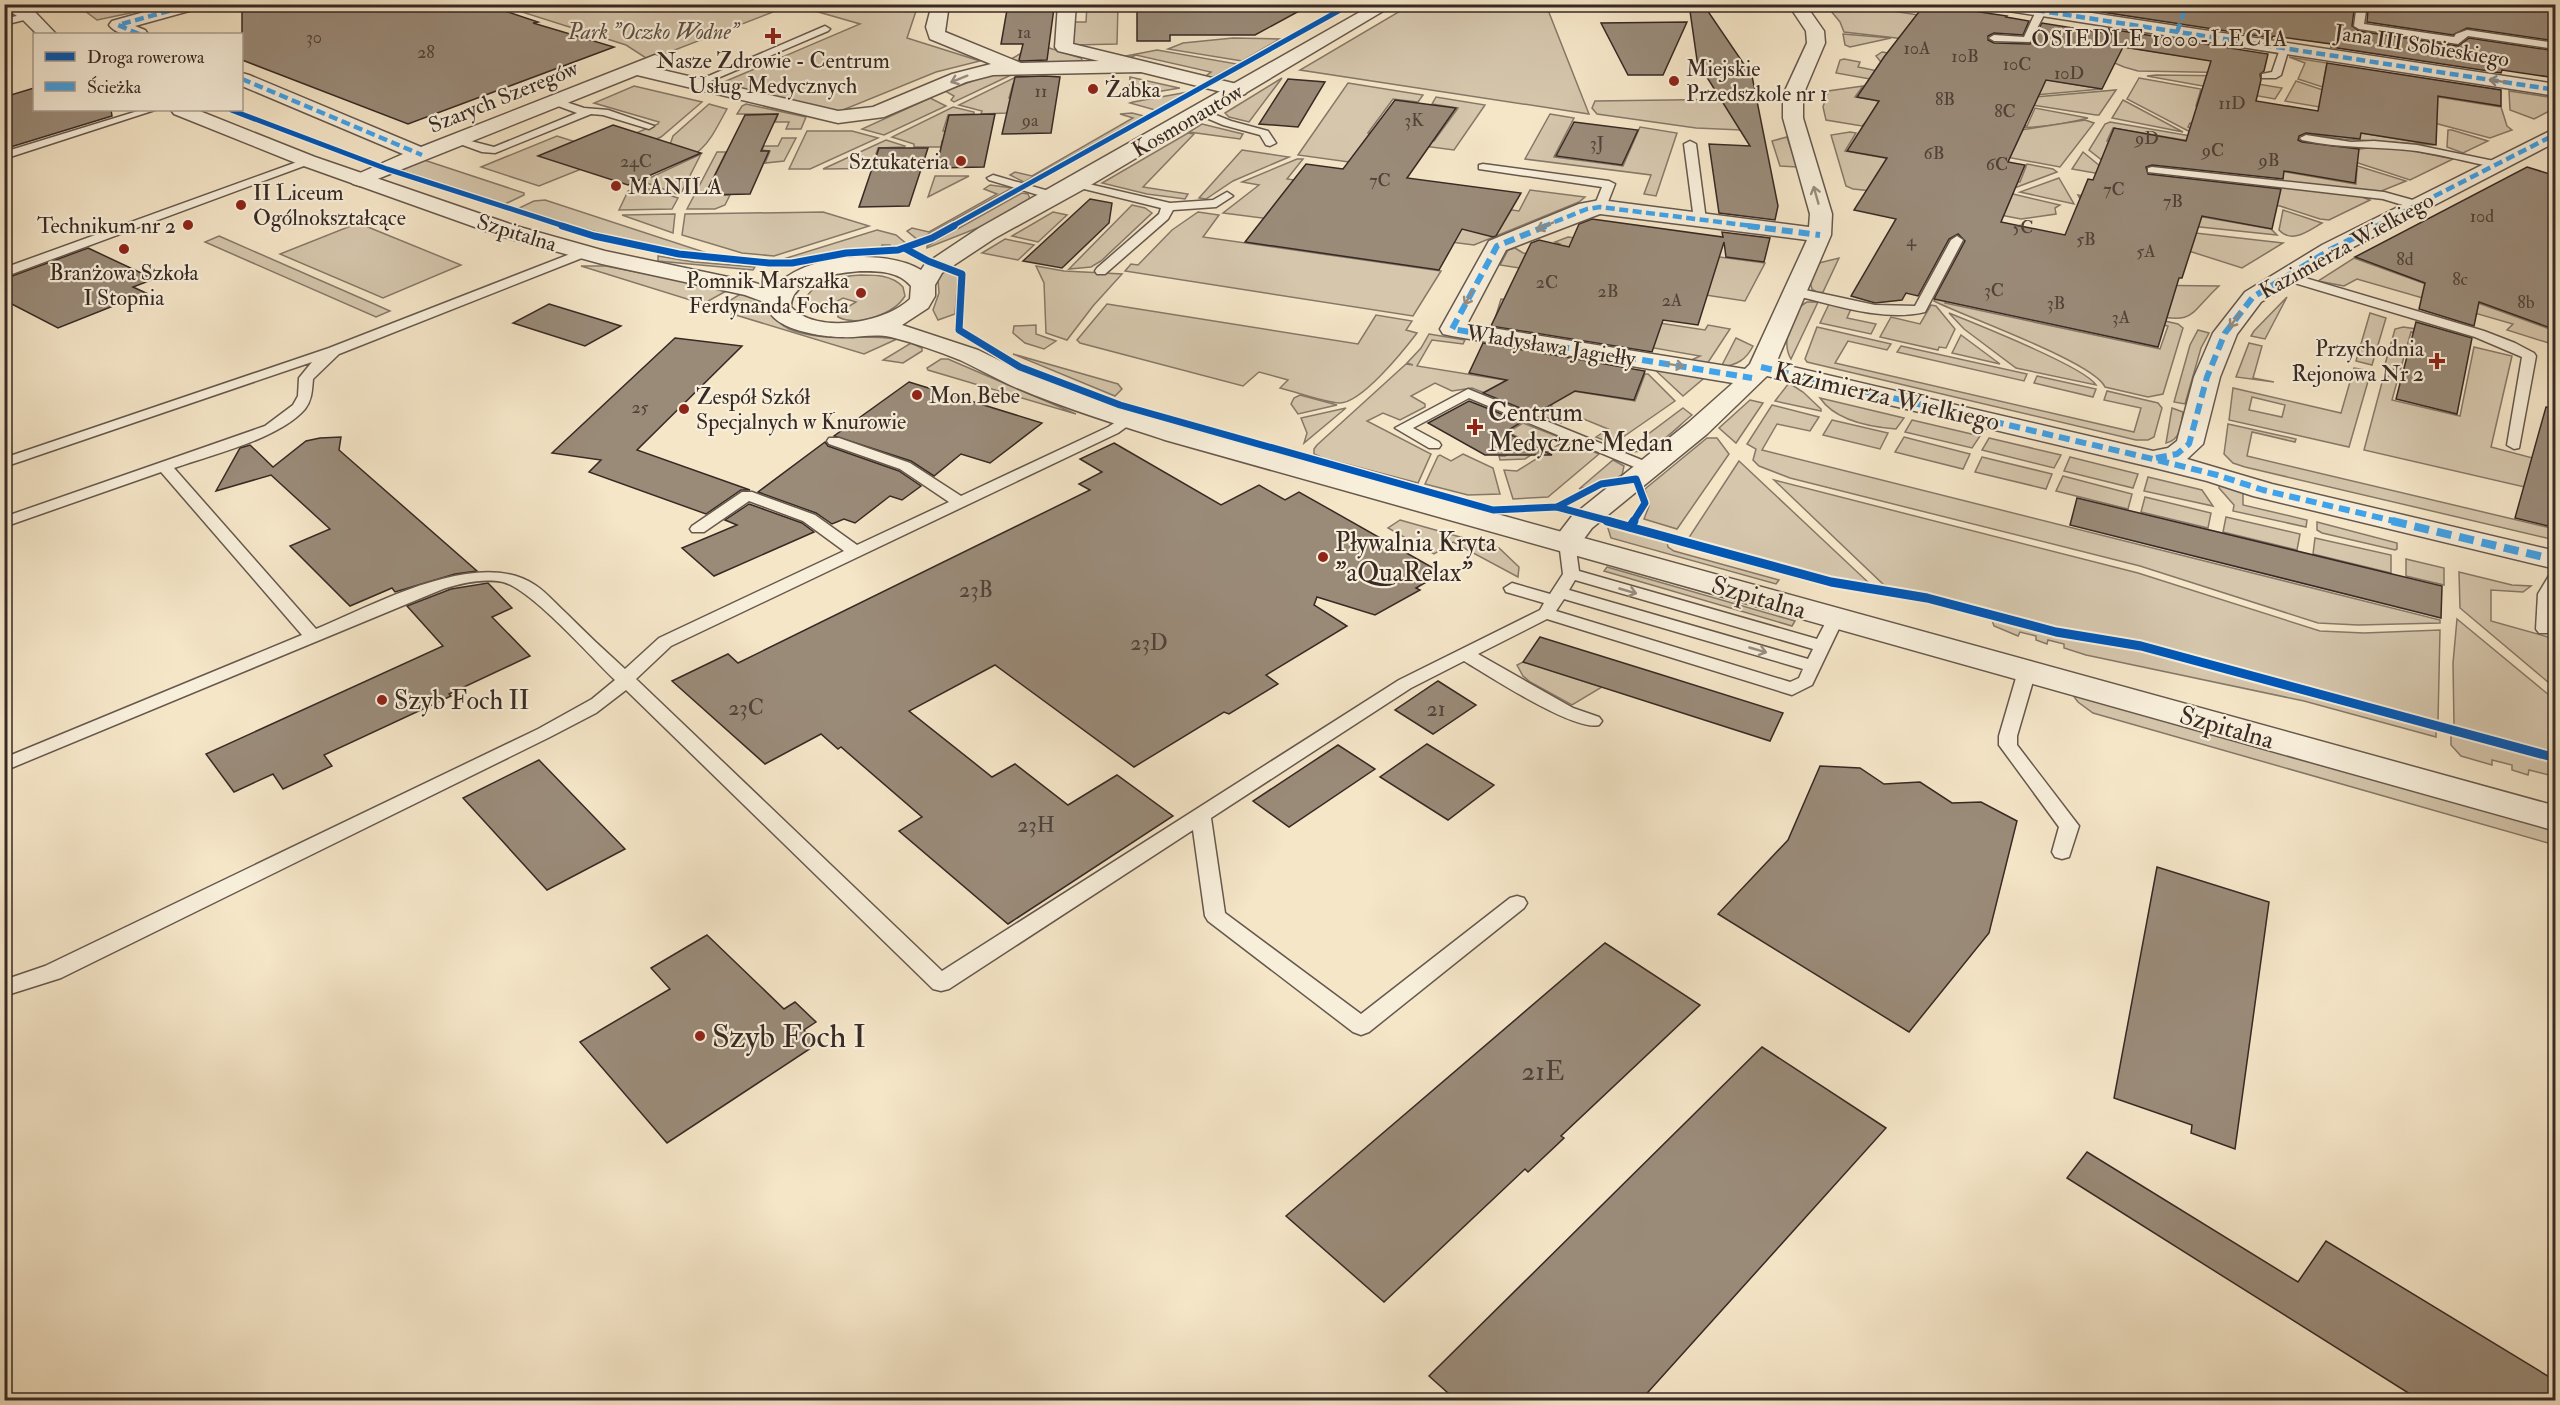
<svg xmlns="http://www.w3.org/2000/svg" width="2560" height="1405" font-family="'IM FELL Double Pica',serif">
<style>
.green{fill:#d5c6ac;stroke:#867868;stroke-width:1.5;fill-rule:evenodd}
.building{fill:#9a8b79;stroke:#372924;stroke-width:1.5;fill-rule:evenodd}
.lines{fill:none;stroke-linecap:round;stroke-linejoin:round}
.service-casing{stroke:#66584d;stroke-width:3}
.minor-casing{stroke:#66584d;stroke-width:3}
.tertiary-casing{stroke:#66584d;stroke-width:3}
.service{fill:#f8efdb;fill-rule:evenodd}
.minor{fill:#f8efdb;fill-rule:evenodd}
.tertiary{fill:#f8efdb;fill-rule:evenodd}
.quiet-far2{stroke:#3fa3eb;stroke-width:4.5;stroke-dasharray:9 4.5;stroke-linecap:butt}
.quiet-far1{stroke:#3fa3eb;stroke-width:6;stroke-dasharray:11 6;stroke-linecap:butt}
.quiet{stroke:#3fa3eb;stroke-width:8;stroke-dasharray:15 8;stroke-linecap:butt}
.cycleway-far2-casing{stroke:#f8efdb;stroke-width:8}
.cycleway-far1-casing{stroke:#f8efdb;stroke-width:10}
.cycleway-casing{stroke:#f8efdb;stroke-width:13}
.cycleway-far2{stroke:#0057b8;stroke-width:5}
.cycleway-far1{stroke:#0057b8;stroke-width:7}
.cycleway{stroke:#0057b8;stroke-width:9}
.oneway{stroke:#988c80}
.poi-dot{fill:#8f2418;stroke:#f8efdb;stroke-width:2}
.labels{text-anchor:middle;stroke-width:4.5;stroke-linejoin:round;paint-order:stroke}
.far-number-label{font-size:18px;fill:#504239}
.far-park-label{font-size:22px;font-style:italic;fill:#5e5046;stroke:#f8efdb}
.far-neighbourhood-label{font-size:22px;letter-spacing:1.5px;fill:#372924;stroke:#f8efdb}
.far-street-label{font-size:22px;fill:#372924;stroke:#f8efdb}
.far-poi-label{font-size:22px;fill:#372924;stroke:#f8efdb;text-anchor:start}
.number-label{font-size:22px;fill:#504239}
.street-label{font-size:26px;fill:#372924;stroke:#f8efdb}
.poi-label{font-size:26px;fill:#372924;stroke:#f8efdb;text-anchor:start}
.near-number-label{font-size:27px;fill:#504239}
.near-poi-label{font-size:32px;fill:#372924;stroke:#f8efdb;text-anchor:start}
</style>
<rect width="100%" height="100%" fill="#f5e6c8"/>
<filter id="stains"><feTurbulence type="fractalNoise" baseFrequency=".00333" numOctaves="4"/><feColorMatrix values="0 0 0 0 .2 0 0 0 0 .09 0 0 0 0 .02 0 0 0 .5 -.17"/></filter>
<radialGradient id="worn" r=".72"><stop offset=".6" stop-color="#630" stop-opacity="0"/><stop offset="1" stop-color="#630" stop-opacity=".3"/></radialGradient>
<g class="green">
<polygon points="1412,4 1546,5 1589,114 1300,70"/>
<polygon points="77,5 169,5 97,20"/>
<polygon points="500,5 791,5 649,60 626,45"/>
<polygon points="794,5 918,5 907,38 980,61 936,72 838,112 719,84 860,24"/>
<polygon points="1087,5 1118,5 1117,44 1073,45 1071,22 1086,22"/>
<polygon points="1826,5 1853,5 1997,27 1914,40 1844,32 1840,22"/>
<polygon points="1843,34 1891,38 1850,47 1845,45"/>
<polygon points="2049,35 2264,69 2247,73 2138,71 2124,67"/>
<polygon points="1233,38 1280,39 1242,61 1168,49 1183,43"/>
<polygon points="1046,47 1081,58 1083,62 1024,64 1011,59 1027,50"/>
<polygon points="1157,50 1237,64 1210,79 1203,78 1211,72 1136,55 1125,60 1121,57"/>
<polygon points="1882,52 2102,89 2023,96 1893,77 1876,56"/>
<polygon points="2289,57 2327,63 2324,79 2501,107 2507,126 2512,130 2490,138 2427,121 2298,79 2305,63"/>
<polygon points="1844,59 1860,62 1858,67 1883,72 1870,79 1836,73 1840,60"/>
<polygon points="1006,73 1011,75 954,102 951,100 954,96 945,91 989,75"/>
<polygon points="2156,75 2240,76 2246,82 2282,88 2275,99 2147,76"/>
<polygon points="1018,76 1038,81 1038,83 1013,84 1009,98 1035,98 1008,113 981,114 982,111 959,105"/>
<polygon points="1130,77 1179,88 1180,88 1132,96 1129,94"/>
<polygon points="1282,78 1249,122 1229,117 1225,113"/>
<polygon points="2139,78 2201,89 2196,106 2434,145 2343,139 2296,132 2190,123 2188,127 2194,129 2192,133 2127,99"/>
<polygon points="2296,81 2335,94 2331,109 2285,101"/>
<polygon points="1348,83 1423,95 1418,102 1393,99 1368,133 1434,141 1458,108 1432,104 1436,97 1485,105 1454,150 1377,140 1349,162 1298,155"/>
<polygon points="634,86 702,102 661,137 539,186 481,167 557,136 598,149 658,124 659,122 594,103"/>
<path d="M1863,86L1855,97L2027,126L2035,108L2088,118C2017,137 1939,126 1867,121L1862,126L1826,120L1823,107L1828,91Z"/>
<polygon points="2116,90 2099,115 2096,115 1999,100"/>
<polygon points="2509,91 2555,98 2555,108 2534,119 2510,110"/>
<polygon points="1188,92 1155,110 1130,103 1133,102"/>
<polygon points="930,98 946,106 884,135 862,129"/>
<polygon points="1741,99 1741,130 1696,128 1597,114 1592,108 1595,101"/>
<polygon points="2123,100 2183,132 2112,118"/>
<path d="M709,104L727,109C710,139 704,160 664,162L673,136Z"/>
<polygon points="746,104 806,117 801,129 786,129 789,122 775,122 778,114 737,114 742,106"/>
<polygon points="953,107 974,112 974,114 948,115 943,131 970,131 968,140 942,141 941,147 914,147 914,144 892,137"/>
<polygon points="1132,113 1144,116 1024,182 1010,175 1015,172 1032,176 1133,118 1120,114"/>
<polygon points="1550,114 1574,118 1554,157 1623,166 1640,127 1677,133 1656,196 1644,194 1651,175 1525,159"/>
<polygon points="2085,120 2094,123 2060,167 2001,156 2008,132"/>
<path d="M2110,122L2348,163L2406,181L2379,192L2103,161L2089,150L2105,124ZM2113,128L2357,169L2356,184L2107,141Z"/>
<polygon points="1202,124 1243,134 1240,139 1189,132"/>
<polygon points="2448,130 2452,130 2488,141 2463,153 2447,147"/>
<polygon points="807,131 852,131 878,138 810,169 789,169"/>
<polygon points="1850,132 1856,133 1845,151 2020,182 2027,164 2053,169 2057,172 1977,202 1853,189 1846,186 1831,135"/>
<polygon points="1188,133 1194,134 1143,187 1188,194 1185,199 1147,194 1102,183"/>
<polygon points="1787,137 1797,167 1780,166 1772,141"/>
<polygon points="782,138 796,138 784,161 765,163 770,151 762,150 764,146 778,146"/>
<polygon points="886,140 905,146 904,147 878,148 872,166 901,166 900,168 823,169"/>
<polygon points="2303,142 2352,150 2375,147 2404,149 2453,159 2410,180 2352,161 2283,149"/>
<polygon points="1242,150 1289,157 1233,181 1206,199 1199,198"/>
<polygon points="717,152 726,152 705,195 730,195 725,205 715,209 687,209"/>
<polygon points="2083,152 2112,176 2072,169"/>
<polygon points="701,154 680,195 644,182 645,180"/>
<polygon points="1297,159 1303,159 1287,179 1519,211 1530,190 1585,197 1579,202 1474,245 1223,213 1259,185 1242,182"/>
<polygon points="424,160 524,193 524,195 503,205 400,170"/>
<polygon points="935,176 969,176 928,197"/>
<polygon points="2059,178 2074,204 2020,192"/>
<polygon points="990,185 1012,188 918,240 907,231 912,228 929,232 997,194 984,189"/>
<polygon points="2269,185 2357,195 2370,200 2329,220 2320,219 2280,206 2258,202 2260,187"/>
<polygon points="639,186 678,198 672,209 619,210 628,191"/>
<polygon points="1022,193 1028,194 1030,199 985,225 927,248 927,246"/>
<polygon points="2013,194 2060,205 2055,208 2056,214 2021,219 1990,213 1986,205"/>
<polygon points="2078,195 2271,229 2277,235 2171,224 2083,204"/>
<path d="M545,200L719,257C648,247 585,230 517,209L534,201Z"/>
<polygon points="1132,205 1145,208 1152,213 1101,261 1091,267 1069,269"/>
<path d="M2283,210L2322,223C2308,231 2292,244 2279,230Z"/>
<polygon points="823,212 869,226 774,256 742,253 682,235 685,214"/>
<polygon points="1053,212 1067,215 1038,242 1012,236"/>
<polygon points="1198,212 1219,215 1203,237 1441,271 1413,316 1125,271 1131,264 1138,265 1172,230"/>
<polygon points="675,214 673,233 622,215"/>
<polygon points="358,223 461,265 383,298 280,254"/>
<polygon points="877,230 896,235 908,245 890,248 890,245 882,245 881,249 844,251 794,261 777,261"/>
<polygon points="2169,230 2283,243 2242,268 2192,252 2155,245"/>
<polygon points="219,236 372,303 390,311 376,317 205,242"/>
<polygon points="1568,237 1765,263 1745,301 1679,291 1549,254 1560,244 1555,242"/>
<polygon points="1005,239 1034,245 1018,260 982,253"/>
<polygon points="1515,248 1523,253 1554,258 1546,272 1500,265 1508,250"/>
<polygon points="658,256 694,262 755,267 753,270 658,261"/>
<polygon points="1839,258 1823,292 1818,293 1812,289 1810,282 1819,263"/>
<polygon points="2354,258 2555,331 2555,345 2507,330 2513,324 2357,279 2344,286 2318,281"/>
<polygon points="581,266 606,266 728,290 703,304"/>
<polygon points="1036,266 1064,271 1122,274 1093,306 1067,340 1046,333 1044,283"/>
<polygon points="944,270 951,271 958,277 955,314 938,320 933,310 939,293 938,280"/>
<path d="M861,275C876,275 892,275 903,287L905,296C894,314 858,327 838,317V313L856,302L843,298L823,309L808,307L807,296C818,280 841,276 861,275Z"/>
<path d="M1951,277L1956,281L1945,303L2160,349L2168,326L2130,318V313L2178,324L2183,328L2163,394L2148,397L2105,387C2094,362 1965,317 1934,301Z"/>
<path d="M2131,285L2219,286C2188,315 2196,324 2150,315Z"/>
<path d="M742,293C748,295 755,296 760,299C773,308 773,322 789,329C823,343 861,333 897,339L864,354L716,309Z"/>
<polygon points="2287,297 2265,339 2251,336 2254,331"/>
<polygon points="1501,299 1705,330 1708,325 1730,329 1707,364 1687,362 1700,356 1529,326 1525,335 1492,329"/>
<path d="M1807,302H1818L1791,359C1781,343 1791,310 1807,302Z"/>
<path d="M1107,304L1358,344L1376,315L1412,321L1406,330L1417,333C1404,350 1361,404 1339,403C1322,402 1297,392 1280,388L1288,380L1259,372L1243,386L1080,343L1077,340Z"/>
<polygon points="1829,304 1851,309 1847,318 1876,324 1871,334 1820,323"/>
<polygon points="1931,305 1936,306 1955,329 1946,348 1939,347 1938,350 1880,337 1891,317 1920,324"/>
<path d="M1949,313C1974,323 2086,368 2096,385L2016,368L1964,329Z"/>
<polygon points="2370,313 2386,318 2372,365 2356,361"/>
<polygon points="1036,325 1036,334 1056,341 1044,349 1025,343 1013,333 1014,326"/>
<polygon points="1817,327 1891,344 1887,350 1848,341 1835,363 2134,432 2141,408 2104,400 2107,391 2158,403 2162,408 2154,437 2148,440 2136,440 1807,362 1805,359"/>
<polygon points="2403,327 2424,330 2471,345 2411,332 2400,371 2384,368 2395,329"/>
<polygon points="2198,330 2209,333 2201,348 2185,404 2174,402 2190,345"/>
<polygon points="1429,334 1465,340 1463,344 1432,340 1417,366 1635,401 1645,374 1648,374 1675,401 1613,444 1596,437 1608,429 1574,415 1561,423 1542,416 1543,412 1552,406 1544,402 1500,399 1472,388 1452,391 1435,383 1411,396 1425,404 1425,407 1400,420 1383,413 1367,421 1431,454 1418,483 1323,458 1314,454 1314,449 1317,445 1406,364 1413,365 1407,363 1421,348"/>
<polygon points="1961,335 2000,364 1952,353"/>
<path d="M1736,338L1753,346C1746,360 1737,365 1721,367Z"/>
<polygon points="911,343 922,348 922,351 903,363 883,360"/>
<polygon points="2249,343 2262,346 2253,378 2274,382 2236,377"/>
<polygon points="1901,346 2027,374 2024,381 1897,352"/>
<polygon points="2474,347 2512,356 2491,447 2555,464 2555,494 2364,450 2384,375 2398,378 2392,400 2460,416"/>
<polygon points="1013,354 1118,384 1122,389 1115,396"/>
<polygon points="941,359 948,359 1076,414 928,370 927,368"/>
<path d="M2354,368L2371,371L2349,447L2229,420L2233,388L2341,413ZM2252,397L2285,405L2282,417L2249,410Z"/>
<polygon points="1654,369 1702,377 1703,379 1683,396"/>
<polygon points="2037,376 2096,389 2093,397 2034,383"/>
<polygon points="1789,383 1803,392 1821,409 1821,411 1775,401"/>
<polygon points="1300,395 1337,405 1298,414 1291,404 1294,398"/>
<path d="M1820,398L1904,418L1896,429C1870,427 1835,420 1820,398Z"/>
<polygon points="1750,400 1763,403 1736,443 1719,428"/>
<polygon points="1772,405 1819,417 1810,431 1777,424 1762,450 2440,620 2440,623 2358,625 2318,623 2140,566 1790,478 1759,466 1753,460 1756,449 1747,444"/>
<polygon points="1346,408 1304,443 1307,433 1301,418"/>
<path d="M1683,408L1692,415C1674,429 1650,459 1627,450Z"/>
<path d="M2172,408L2183,412C2181,425 2181,440 2166,443Z"/>
<polygon points="1832,420 1888,433 1880,449 1823,435"/>
<polygon points="1912,420 1980,436 1972,448 1905,432"/>
<polygon points="1523,423 1559,437 1525,459 1500,460 1499,456 1505,456 1527,442 1508,432"/>
<polygon points="2228,424 2296,439 2295,442 2252,432 2247,456 2555,529 2555,540 2245,467 2233,463 2224,454"/>
<polygon points="1904,437 1970,454 1963,469 1895,452"/>
<polygon points="1707,438 1717,438 1729,454 1677,529 1644,519 1649,506 1645,489"/>
<polygon points="1989,438 2061,455 2054,468 1982,450"/>
<polygon points="1566,440 1599,454 1548,497 1513,499 1504,470 1517,471"/>
<polygon points="1463,454 1493,468 1500,494 1468,495 1425,484 1438,456 1440,455 1451,461"/>
<polygon points="1982,457 2052,474 2046,489 1975,472"/>
<polygon points="2070,457 2138,474 2133,488 2064,471"/>
<polygon points="1613,460 1624,466 1622,475 1613,480 1579,489"/>
<polygon points="1739,461 1870,584 1828,577 1688,539"/>
<polygon points="2063,476 2132,494 2128,509 2056,491"/>
<polygon points="2148,477 2202,490 2213,506 2144,491"/>
<polygon points="1774,480 2138,573 2320,631 2364,633 2440,630 2438,721 2140,641 2047,625 1884,585"/>
<polygon points="2220,481 2243,492 2243,505 2307,520 2306,527 2233,511 2234,505 2219,488"/>
<polygon points="2145,497 2211,513 2208,528 2141,512"/>
<polygon points="2226,517 2300,534 2297,550 2223,532"/>
<polygon points="1400,520 1499,548 1519,567 1518,577 1453,542 1434,554 1388,528"/>
<polygon points="2317,522 2397,543 2397,549 2395,550 2322,533 2317,530"/>
<polygon points="1607,525 1667,541 1668,547 1674,551 1779,580 1776,584 1611,538"/>
<polygon points="2315,538 2391,555 2391,573 2313,554"/>
<polygon points="2406,559 2444,568 2444,585 2406,576"/>
<polygon points="1607,567 1795,621 1792,626 1604,571"/>
<polygon points="2459,572 2512,585 2531,586 2523,592 2491,590 2491,621 2555,639 2555,688 2460,608"/>
<polygon points="2457,619 2555,700 2555,752 2454,725 2453,663"/>
<polygon points="1992,620 2044,634 2128,646 2436,730 2436,737 2304,701 2086,655 2064,648 2064,644 2048,640 2047,644 2036,640 2036,636 2020,632 2018,636 1994,626"/>
<polygon points="1523,662 1602,687 1572,705 1530,682 1523,676 1517,665"/>
<polygon points="2072,694 2555,831 2555,845 2093,713 2078,702"/>
<polygon points="2451,734 2555,762 2555,782 2550,781 2549,775 2529,770 2528,775 2512,770 2512,765 2492,760 2492,765 2461,756 2451,745"/>
</g>
<g class="building">
<polygon points="242,4 484,4 538,22 533,23 614,47 408,124 242,60"/>
<polygon points="1008,4 1039,4 1054,8 1047,60 1021,61 1019,60 1023,44 1001,44"/>
<polygon points="1137,4 1312,4 1255,35 1170,35 1170,41 1137,41"/>
<polygon points="1689,4 1703,4 1752,76 1778,206 1775,220 1719,213 1709,144 1750,146 1705,74 1699,74"/>
<path d="M1925,4L2007,16L2006,17L2029,21L2023,35L1994,33L1988,36V40L1994,43L2030,44L2042,23L2111,34L2109,29L2268,54L2264,71L2260,74L2261,80L2256,101L2318,111L2327,63L2501,90V106L2438,96L2436,145L2361,133L2360,139L2306,133L2299,136L2298,140L2302,142L2359,149L2355,183L2284,171L2283,179L2152,165L2146,167L2148,174L2281,189L2272,229L2202,216L2182,278H2179L2158,347L1934,299L1965,241L1958,234L1949,239L1918,296L1906,293L1902,300L1875,303L1851,296L1896,219L1854,210L1887,158L1847,151L1879,101L1857,97L1884,57ZM2123,47L2211,61L2186,141L2114,128L2093,180L2088,179L2065,235L2001,222L2025,165L2008,162L2046,80L2102,89Z"/>
<polygon points="2099,4 2553,4 2556,41 2467,28 2453,35 2367,22 2368,10 2362,6 2354,11 2352,26 2359,31 2458,46 2469,38 2556,51 2556,78 2502,70 2501,73 2331,47 2331,44 2273,36 2272,38 2102,12"/>
<polygon points="1687,22 1663,75 1628,75 1601,23"/>
<polygon points="1045,76 1060,77 1051,133 1002,134 1015,77"/>
<polygon points="1288,79 1325,82 1298,127 1259,124"/>
<polygon points="34,88 34,110 111,110 112,116 4,149 4,97"/>
<polygon points="1395,100 1456,108 1407,178 1521,193 1496,236 1493,237 1462,229 1439,270 1245,242 1306,164 1343,169"/>
<polygon points="778,114 761,151 769,151 750,194 705,195 745,115"/>
<polygon points="995,114 984,167 936,168 949,115"/>
<polygon points="1574,122 1638,130 1622,165 1556,156"/>
<polygon points="613,125 701,153 628,185 538,156"/>
<polygon points="879,148 928,148 909,206 859,207"/>
<polygon points="2527,167 2556,176 2556,330 2479,302 2474,326 2419,309 2425,283 2355,257"/>
<polygon points="1090,199 1112,203 1109,223 1062,268 1023,261"/>
<polygon points="1592,219 1723,237 1722,232 1770,238 1764,262 1726,257 1724,242 1698,325 1663,320 1652,352 1491,326 1531,243 1539,240 1569,247 1579,224"/>
<polygon points="88,248 154,279 133,287 146,293 58,328 4,300 4,279"/>
<polygon points="549,304 621,326 585,346 513,323"/>
<polygon points="2416,322 2472,338 2457,414 2396,399"/>
<polygon points="675,338 742,346 637,450 750,490 741,490 706,514 589,472 601,460 552,453"/>
<polygon points="1483,343 1645,371 1634,400 1575,391 1535,414 1483,393 1507,380 1469,373"/>
<polygon points="909,382 1042,423 990,463 961,454 934,476 911,461 834,436"/>
<polygon points="1469,401 1522,422 1505,432 1552,455 1485,455 1428,423"/>
<polygon points="2546,407 2556,409 2556,528 2515,518"/>
<polygon points="341,437 339,450 477,571 455,574 395,592 392,588 350,606 290,546 330,529 271,475 216,491 240,448 250,445 273,467 306,441 320,438"/>
<polygon points="825,442 828,446 899,471 921,486 902,500 890,496 855,523 844,519 832,524 816,513 758,492"/>
<polygon points="1114,443 1221,505 1259,485 1285,500 1299,492 1442,573 1416,588 1420,590 1375,615 1317,597 1314,605 1347,626 1266,675 1278,684 1229,714 1224,712 1134,767 995,665 909,711 992,777 1015,764 1068,805 1117,775 1173,816 1008,924 899,831 922,817 841,747 838,749 821,734 765,764 672,681 728,654 738,663 1090,490 1079,484 1102,472 1080,459"/>
<polygon points="2077,498 2442,586 2441,618 2070,525"/>
<polygon points="749,504 802,523 814,532 714,576 682,548 737,525 725,520"/>
<polygon points="488,583 512,608 492,617 530,656 449,694 451,696 324,755 332,766 283,789 273,774 234,792 206,754 443,646 407,606 451,589"/>
<polygon points="1540,637 1659,674 1783,713 1770,741 1523,662"/>
<polygon points="1438,681 1476,705 1433,734 1395,710"/>
<polygon points="1427,744 1494,785 1448,820 1380,777"/>
<polygon points="1338,745 1375,769 1289,827 1253,801"/>
<polygon points="539,760 625,849 547,890 463,798"/>
<polygon points="1820,766 1860,768 1884,784 1920,782 1952,803 1981,802 2017,821 1989,933 1909,1032 1718,914 1788,840"/>
<polygon points="2157,867 2269,902 2235,1149 2191,1133 2192,1125 2114,1098"/>
<polygon points="707,935 784,1009 795,1002 816,1022 804,1030 817,1044 667,1143 580,1042 670,989 651,968"/>
<polygon points="1605,943 1700,1005 1561,1136 1564,1138 1528,1172 1525,1169 1384,1302 1286,1216"/>
<polygon points="1762,1047 1886,1128 1640,1401 1457,1401 1429,1376"/>
<polygon points="2087,1152 2298,1282 2326,1241 2556,1381 2556,1401 2421,1401 2067,1178"/>
</g>
<g class="lines">
<defs>
<g id="service">
<polygon points="2041,8 2046,11 2030,42 1994,41 1989,38 1994,35 2024,37 2036,11"/>
<polygon points="2361,8 2366,11 2364,24 2454,37 2456,34 2467,30 2556,43 2556,49 2468,36 2458,44 2359,29 2354,26 2356,11"/>
<polygon points="29,13 34,16 32,18 4,25 4,19"/>
<polygon points="825,26 830,29 828,31 699,86 690,84"/>
<polygon points="2281,46 2289,48 2281,75 2276,78 2262,78 2262,74 2272,72"/>
<polygon points="554,98 584,108 608,110 654,126 649,129 603,115 591,114 495,153 482,152 449,140 455,137 494,147 577,113 550,103 550,99"/>
<polygon points="1201,109 1231,121 1268,131 1276,143 1270,146 1266,145 1260,135 1223,125 1197,114 1197,110"/>
<polygon points="141,110 155,110 4,159 4,152"/>
<path d="M2306,135L2351,142L2374,141L2417,145L2494,161L2500,164L2494,167C2468,162 2443,155 2417,151C2378,146 2340,149 2302,140L2300,138Z"/>
<polygon points="1690,141 1696,144 1706,220 1700,224 1694,220 1684,144"/>
<polygon points="308,158 312,159 312,163 4,277 4,268"/>
<polygon points="1483,164 1609,181 1615,184 1606,207 1600,211 1594,207 1602,187 1479,169 1479,165"/>
<polygon points="2152,167 2384,192 2420,202 2422,205 2416,209 2383,199 2148,172 2148,168"/>
<polygon points="993,175 1059,194 1061,196 1055,200 989,180 987,178"/>
<polygon points="1076,181 1170,203 1213,200 1227,192 1233,196 1216,207 1173,210 1168,219 1105,274 1097,274 1095,271 1097,268 1159,214 1161,208 1072,186 1070,184"/>
<path d="M1957,236L1963,240L1925,312C1883,322 1837,305 1796,296L1790,292L1796,288L1875,305L1915,306L1951,240Z"/>
<path d="M583,249L589,253L587,256L339,354L313,379C312,390 312,400 305,409C279,439 211,455 174,468L316,629C372,606 478,546 535,585C546,592 556,604 566,613C585,632 605,651 625,669L659,638L844,551L803,521L749,501L704,532H692L690,529L692,526L742,492H752L815,515L857,545L949,502L900,469L829,444L827,441L829,438H839L910,463L961,496L1108,427L1124,417H1134L1136,420L1118,433L671,646L636,679L942,971L1399,680L1540,610L1544,603L1506,592L1504,588L1512,583L1550,594L1563,574L1559,542L1561,539L1567,537L1575,542L1579,571L1817,639L1830,614H1842L1844,618L1812,685L1792,695L1547,619L1478,654L1573,708L1599,717L1602,721L1599,725C1575,732 1489,676 1464,661L1411,688L1211,818L1225,913L1361,1014L1510,898L1517,896L1524,898L1527,903L1524,908L1369,1032L1361,1035L1353,1032L1208,921L1205,916L1193,830L949,989L941,991L933,989L626,690L596,713L550,737L61,978L4,996V980L45,966L538,729L592,699L615,680C591,657 531,589 503,582C483,578 462,583 443,589L4,771V758L302,635L161,472L4,527V517L265,426L293,405L298,396L299,378L312,362L4,467V458L329,348ZM1575,580L1813,649L1808,659L1569,590ZM1564,599L1803,669L1799,678L1790,682L1556,611Z"/>
<polygon points="2285,272 2484,331 2515,343 2534,353 2536,356 2519,448 2514,449 2507,445 2522,357 2475,337 2281,279 2279,276"/>
<polygon points="1468,389 1654,465 1657,468 1649,473 1644,471 1469,398 1413,428 1439,442 1441,445 1439,448 1429,448 1395,428"/>
<polygon points="2556,572 2554,629 2551,633 2539,633 2536,629 2538,594 2550,574"/>
<polygon points="2027,665 2033,667 2036,671 2017,736 2017,745 2079,826 2069,857 2062,859 2055,857 2052,852 2059,827 1999,745 1999,736 2018,671 2021,667"/>
</g>
<g id="minor">
<path d="M173,4H202L200,8L135,26L145,30L148,34C134,34 118,37 109,25L112,21Z"/>
<polygon points="932,4 949,4 945,32 1021,63 1099,61 1058,51 1055,47 1058,4 1076,4 1073,44 1245,86 1248,90 1245,94 1238,96 1141,72 993,75 966,82 884,117 838,123 637,75 360,186 353,184 349,180 353,176 403,154 242,86 242,73 249,75 421,147 655,55 662,57 664,61 654,68 838,111 873,107 952,74 991,64 930,39 926,27"/>
<path d="M1788,4H1805L1824,31L1825,43L1803,95V118L1832,214L1831,235L1776,363L2153,451L2168,448L2177,441L2194,377L2213,333L2245,292L2322,245L2556,128V142L2338,255L2261,302L2237,334L2220,377L2203,444L2187,459L2272,484L2556,551V569L2253,496L2207,481L2151,467L1767,376L1707,434L1592,528L1577,548L1567,551L1557,548L1552,542L1572,516L1688,423L1733,383L1452,336L1443,334L1440,329L1489,241L1579,204L1600,200L1809,227L1810,214L1783,118V95L1807,43L1806,31ZM1600,214L1807,240L1750,364L1745,369L1467,324L1506,250Z"/>
<polygon points="1988,4 2033,4 2556,84 2556,96 1996,9"/>
</g>
<g id="tertiary">
<polygon points="4,4 23,4 35,12 56,34 37,34 23,20 5,8"/>
<path d="M1374,4H1395L1084,189L995,238L942,273L935,285V296L928,308L902,325L978,350L1027,374L1082,395L1185,428L2556,806V831L1165,440C1113,423 1060,407 1010,385C993,377 977,368 960,360C938,351 914,343 891,337C873,333 859,338 841,337C822,337 767,329 767,303L745,295L602,264L500,236L301,165L174,114L171,110H197L315,157L516,226L605,251L752,282L774,289C800,254 885,248 921,270L925,264L979,228ZM860,271C879,271 898,271 911,286L910,299C885,323 817,335 791,307C791,278 838,273 860,271Z"/>
</g>
</defs>
<use href="#service" class="service-casing"/>
<use href="#minor" class="minor-casing"/>
<use href="#tertiary" class="tertiary-casing"/>
<use href="#service" class="service"/>
<use href="#minor" class="minor"/>
<use href="#tertiary" class="tertiary"/>
<g class="quiet-far2">
<polyline points="1996,4 2556,90"/>
<polyline points="2177,32 2187,4"/>
<polyline points="139,34 118,25 194,4"/>
<polyline points="242,79 422,155"/>
<polyline points="1542,227 1587,209 1600,207 1760,227"/>
<polyline points="2374,227 2556,134"/>
</g>
<g class="quiet-far1">
<polyline points="1546,226 1497,246 1452,329 1752,378"/>
<polyline points="1748,226 1820,235"/>
<polyline points="1761,367 2153,459 2217,475 2263,490 2398,522"/>
<polyline points="2156,458 2177,454 2189,444 2207,377 2225,333 2253,297 2330,250 2377,226"/>
</g>
<polyline class="quiet" points="2392,521 2556,560"/>
<defs>
<g id="cycleway-far2">
<polyline points="231,110 387,169 567,227"/>
<polyline points="951,227 1351,4"/>
</g>
<g id="cycleway-far1">
<polyline points="562,226 594,236 679,254 769,263 792,263 846,253 898,250 932,238 954,226"/>
<polyline points="906,249 928,261 962,274 959,330 1020,367 1120,405 1493,510 1557,507 1601,484 1636,479 1645,503 1633,522"/>
<polyline points="1557,507 1613,522"/>
</g>
<g id="cycleway">
<polyline points="1607,521 1831,582 1927,598 2056,632 2141,646 2556,758"/>
<polyline points="1630,527 1634,521"/>
</g>
</defs>
<use href="#cycleway-far2" class="cycleway-far2-casing"/>
<use href="#cycleway-far1" class="cycleway-far1-casing"/>
<use href="#cycleway" class="cycleway-casing"/>
<use href="#cycleway-far2" class="cycleway-far2"/>
<use href="#cycleway-far1" class="cycleway-far1"/>
<use href="#cycleway" class="cycleway"/>
</g>
<defs><path id="oneway-shaft" d="M-6 0H5M1.5-3L5.5 0L1.5 3" fill="none" stroke-width="1.6" stroke-linecap="round" stroke-linejoin="round" transform="scale(1.5)"/></defs>
<g class="oneway">
<use href="#oneway-shaft" transform="translate(959 79) rotate(158)"/>
<use href="#oneway-shaft" transform="translate(2498 81) rotate(-171)"/>
<use href="#oneway-shaft" transform="translate(1816 195) rotate(-106)"/>
<use href="#oneway-shaft" transform="translate(1545 226) rotate(157)"/>
<use href="#oneway-shaft" transform="translate(1469 297) rotate(119)"/>
<use href="#oneway-shaft" transform="translate(2235 320) rotate(127)"/>
<use href="#oneway-shaft" transform="translate(1675 365) rotate(9)"/>
<use href="#oneway-shaft" transform="translate(1628 591) rotate(16)"/>
<use href="#oneway-shaft" transform="translate(1758 650) rotate(16)"/>
</g>
<g class="poi-dot">
<path d="M770 27h6v6h6v6h-6v6h-6v-6h-6v-6h6z"/>
<circle cx="1674" cy="81" r="6"/>
<circle cx="1093" cy="89" r="6"/>
<circle cx="961" cy="161" r="6"/>
<circle cx="616" cy="186" r="6"/>
<circle cx="241" cy="205" r="6"/>
<circle cx="188" cy="225" r="6"/>
<circle cx="124" cy="249" r="6"/>
<circle cx="861" cy="293" r="6"/>
<path d="M2434 352h6v6h6v6h-6v6h-6v-6h-6v-6h6z"/>
<circle cx="917" cy="395" r="6"/>
<circle cx="684" cy="409" r="6"/>
<path d="M1472 418h6v6h6v6h-6v6h-6v-6h-6v-6h6z"/>
<circle cx="1323" cy="557" r="6"/>
<circle cx="382" cy="700" r="6"/>
<circle cx="700" cy="1036" r="6"/>
</g>
<g class="labels">
<g class="far-number-label">
<text x="1024" y="38">1a</text>
<text x="314" y="43">30</text>
<text x="1917" y="54">10A</text>
<text x="426" y="58">28</text>
<text x="1965" y="62">10B</text>
<text x="2017" y="70">10C</text>
<text x="2069" y="79">10D</text>
<text x="1041" y="97">11</text>
<text x="1945" y="105">8B</text>
<text x="2232" y="109">11D</text>
<text x="2005" y="117">8C</text>
<text x="1030" y="126">9a</text>
<text x="1414" y="126">3K</text>
<text x="2147" y="144">9D</text>
<text x="1597" y="149">3J</text>
<text x="2213" y="156">9C</text>
<text x="1934" y="159">6B</text>
<text x="2269" y="166">9B</text>
<text x="636" y="167">24C</text>
<text x="1997" y="170">6C</text>
<text x="1380" y="186">7C</text>
<text x="2114" y="195">7C</text>
<text x="2173" y="207">7B</text>
<text x="2482" y="222">10d</text>
<text x="2023" y="233">5C</text>
<text x="2086" y="245">5B</text>
<text x="1911" y="246">4</text>
<text x="2146" y="257">5A</text>
<text x="2405" y="265">8d</text>
<text x="2460" y="285">8c</text>
<text x="1547" y="288">2C</text>
<text x="1994" y="296">3C</text>
<text x="1608" y="297">2B</text>
<text x="1672" y="306">2A</text>
<text x="2526" y="308">8b</text>
<text x="2056" y="309">3B</text>
<text x="2121" y="323">3A</text>
<text x="640" y="413">25</text>
</g>
<g class="far-park-label">
<text x="653" y="39">Park "Oczko Wodne"</text>
</g>
<g class="far-neighbourhood-label">
<text x="2160" y="46">OSIEDLE 1000-LECIA</text>
</g>
<g class="far-street-label">
<text transform="translate(2422 45) rotate(9)" y="8">Jana III Sobieskiego</text>
<text transform="translate(503 96) rotate(-22)" y="8">Szarych Szeregów</text>
<text transform="translate(1187 120) rotate(-30)" y="8">Kosmonautów</text>
<text transform="translate(517 232) rotate(17)" y="8">Szpitalna</text>
<text transform="translate(2346 245) rotate(-29)" y="8">Kazimierza Wielkiego</text>
<text transform="translate(1551 345) rotate(9)" y="8">Władysława Jagiełły</text>
</g>
<g class="far-poi-label">
<text x="773" y="68" text-anchor="middle">Nasze Zdrowie - Centrum<tspan x="773" dy="25">Usług Medycznych</tspan></text>
<text x="1686" y="76">Miejskie<tspan x="1686" dy="25">Przedszkole nr 1</tspan></text>
<text x="1105" y="97">Żabka</text>
<text x="949" y="169" text-anchor="end">Sztukateria</text>
<text x="628" y="194">MANILA</text>
<text x="253" y="200">II Liceum<tspan x="253" dy="25">Ogólnokształcące</tspan></text>
<text x="176" y="233" text-anchor="end">Technikum nr 2</text>
<text x="124" y="280" text-anchor="middle">Branżowa Szkoła<tspan x="124" dy="25">I Stopnia</tspan></text>
<text x="849" y="288" text-anchor="end">Pomnik Marszałka<tspan x="849" dy="25">Ferdynanda Focha</tspan></text>
<text x="2424" y="356" text-anchor="end">Przychodnia<tspan x="2424" dy="25">Rejonowa Nr 2</tspan></text>
<text x="929" y="403">Mon Bebe</text>
<text x="696" y="404">Zespół Szkół<tspan x="696" dy="25">Specjalnych w Knurowie</tspan></text>
</g>
<g class="number-label">
<text x="976" y="597">23B</text>
<text x="1149" y="650">23D</text>
<text x="746" y="715">23C</text>
<text x="1436" y="716">21</text>
<text x="1036" y="832">23H</text>
</g>
<g class="street-label">
<text transform="translate(1887 396) rotate(13)" y="9">Kazimierza Wielkiego</text>
<text transform="translate(1759 597) rotate(16)" y="9">Szpitalna</text>
<text transform="translate(2227 727) rotate(16)" y="9">Szpitalna</text>
</g>
<g class="poi-label">
<text x="1488" y="421">Centrum<tspan x="1488" dy="30">Medyczne Medan</tspan></text>
<text x="1335" y="551">Pływalnia Kryta<tspan x="1335" dy="30">"aQuaRelax"</tspan></text>
<text x="394" y="709">Szyb Foch II</text>
</g>
<g class="near-number-label">
<text x="1543" y="1080">21E</text>
</g>
<g class="near-poi-label">
<text x="712" y="1047">Szyb Foch I</text>
</g>
</g>
<rect width="2560" height="1405" fill="none" stroke="#f5e6c8" stroke-width="24"/>
<rect x="6" y="6" width="2548" height="1393" fill="none" stroke="#372924" stroke-width="3"/>
<rect x="12" y="12" width="2536" height="1381" fill="none" stroke="#372924" stroke-width="1.5"/>
<rect x="33" y="33" width="210" height="78" fill="#f8efdb" stroke="#aba092" stroke-width="1.5"/>
<rect x="45" y="52" width="30" height="9" fill="#0057b8" stroke="#aba092" stroke-width="1.5"/>
<text x="87" y="63" font-size="18" fill="#372924">Droga rowerowa</text>
<rect x="45" y="82" width="30" height="9" fill="#3fa3eb" stroke="#aba092" stroke-width="1.5"/>
<text x="87" y="93" font-size="18" fill="#372924">Ścieżka</text>
<rect width="100%" height="100%" filter="url(#stains)"/>
<rect width="100%" height="100%" fill="url(#worn)"/>
</svg>
